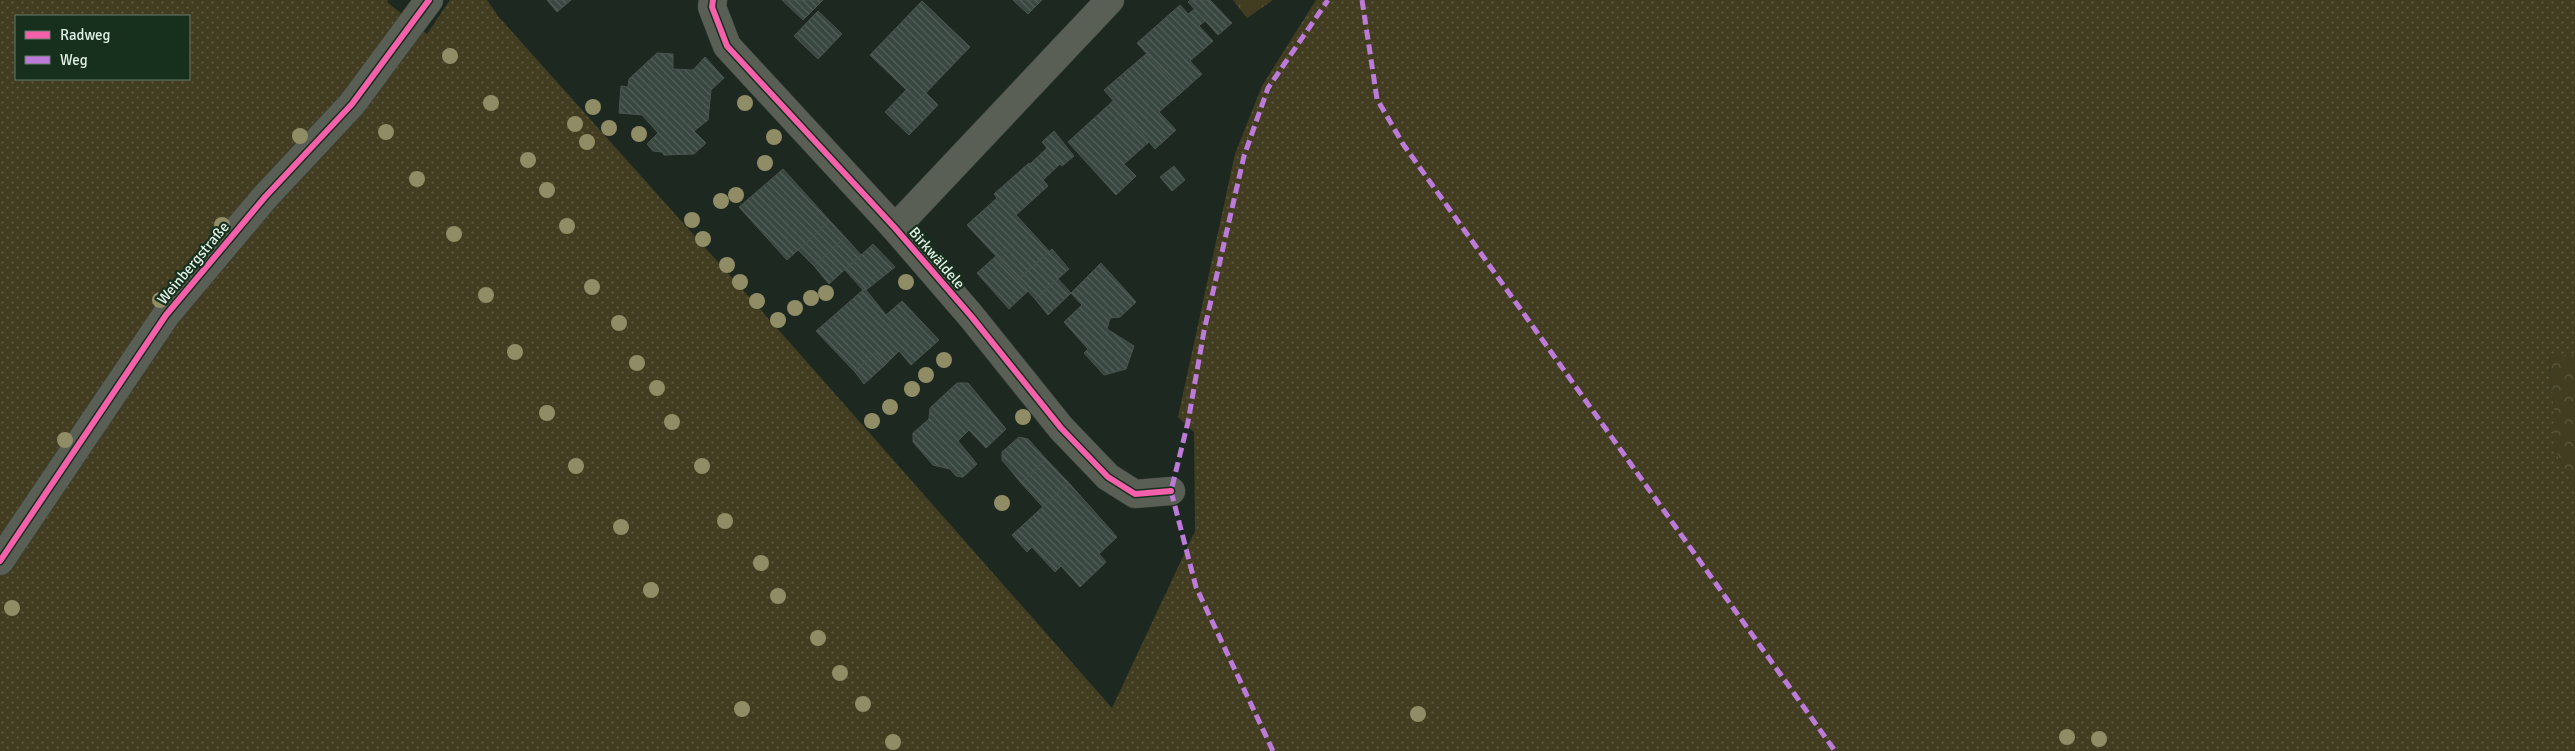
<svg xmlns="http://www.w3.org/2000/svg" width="2575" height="751" font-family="Signika,sans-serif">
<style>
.grass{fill:url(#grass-dots);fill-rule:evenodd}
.forest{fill:url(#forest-crowns)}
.park{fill:url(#park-tufts)}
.building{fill:url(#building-back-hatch);stroke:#48544e}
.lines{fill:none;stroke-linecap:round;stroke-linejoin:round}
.minor-casing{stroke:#39443c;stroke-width:29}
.minor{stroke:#5a5f55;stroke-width:28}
.quiet{stroke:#bd7bd9;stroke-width:5;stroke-dasharray:10 5;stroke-linecap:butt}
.cycleway-casing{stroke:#172f1d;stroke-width:9}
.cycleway{stroke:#f560ab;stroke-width:6}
.tree{fill:#908d66}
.labels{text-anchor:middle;stroke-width:4.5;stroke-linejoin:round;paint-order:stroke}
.street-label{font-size:15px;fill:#e0efe3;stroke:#172f1d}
</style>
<defs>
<pattern id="grass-dots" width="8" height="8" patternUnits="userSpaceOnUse" patternTransform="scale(1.25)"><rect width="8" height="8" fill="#423d20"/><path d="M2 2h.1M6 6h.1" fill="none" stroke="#5d5940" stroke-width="1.8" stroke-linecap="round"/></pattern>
<pattern id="forest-crowns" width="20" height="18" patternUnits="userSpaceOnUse" patternTransform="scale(1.25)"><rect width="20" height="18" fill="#423d20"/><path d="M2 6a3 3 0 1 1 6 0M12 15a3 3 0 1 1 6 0" fill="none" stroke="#5d5940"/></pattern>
<pattern id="park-tufts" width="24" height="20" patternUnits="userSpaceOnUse" patternTransform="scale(1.25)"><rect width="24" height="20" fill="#423d20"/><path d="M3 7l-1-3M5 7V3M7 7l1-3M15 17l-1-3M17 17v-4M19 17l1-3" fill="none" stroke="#5d5940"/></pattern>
<pattern id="building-back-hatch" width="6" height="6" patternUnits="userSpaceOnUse" patternTransform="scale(1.25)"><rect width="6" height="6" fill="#394741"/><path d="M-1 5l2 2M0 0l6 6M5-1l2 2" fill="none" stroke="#55625c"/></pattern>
</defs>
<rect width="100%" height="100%" fill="#1d2920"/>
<path class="grass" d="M0,0H388L387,2L427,34L450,0H487L498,16L784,336L1112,708L1195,531L1194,432L1178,417L1235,154L1262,86L1316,0H2575V355L2549,356L2554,407V449L2575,488V751H0ZM16,16H189V79H16Z"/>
<polygon class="forest" points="2549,355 2575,355 2575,488 2554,449 2554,407"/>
<polygon class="park" points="1233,0 1273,0 1247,18"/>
<g class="building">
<polygon points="547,0 571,0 557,12"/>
<polygon points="782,0 823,0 803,20"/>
<polygon points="1013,0 1042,0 1028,14"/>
<polygon points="1190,0 1210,0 1232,23 1218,35 1188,2"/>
<polygon points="922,1 970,47 918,101 870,55"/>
<polygon points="1180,5 1188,14 1195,9 1205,21 1199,26 1213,41 1190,61 1202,74 1182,92 1137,43"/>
<polygon points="818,11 842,34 818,59 794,36"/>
<polygon points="657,53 673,54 673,69 693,70 705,57 724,78 711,90 708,120 694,131 706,143 694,154 664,155 662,152 653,151 647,144 658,133 642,115 619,113 621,86 628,87 629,79"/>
<polygon points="1146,54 1182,92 1159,112 1176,130 1155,149 1104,90"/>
<polygon points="906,90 918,101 926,93 938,105 909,135 885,112"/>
<polygon points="1113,101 1149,142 1124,164 1136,176 1116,195 1068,142"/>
<polygon points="1054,131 1074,156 1062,166 1042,142"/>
<polygon points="1047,148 1060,164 1043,180 1030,164"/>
<polygon points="1029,163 1048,186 1016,215 1049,251 1018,280 967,225 997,198 994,194"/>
<polygon points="1174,166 1185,180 1172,191 1160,177"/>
<polygon points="783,169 830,221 787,260 739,207"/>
<polygon points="830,221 845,237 814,266 798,250"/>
<polygon points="845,237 861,255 829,284 814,266"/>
<polygon points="873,244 895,267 866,290 863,290 845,270"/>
<polygon points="1052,249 1069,269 1035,299 1018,280"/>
<polygon points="996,256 1028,291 1009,309 977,273"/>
<polygon points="1101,263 1136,302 1120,317 1110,318 1107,329 1134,346 1126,369 1104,375 1084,353 1088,349 1064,322 1082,305 1071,293"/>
<polygon points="1058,279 1071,293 1048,315 1035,299"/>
<polygon points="863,290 866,290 886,315 902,301 939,340 911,365 899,351 885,365 875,353 855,372 816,331"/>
<polygon points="875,353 885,365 864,384 855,372"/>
<polygon points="957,383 968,383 1006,429 986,448 969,430 958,441 977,464 963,477 956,476 950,469 933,465 913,442 913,433 929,419 930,408"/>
<polygon points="1019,437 1028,439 1046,459 1021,483 1002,460 1002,452"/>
<polygon points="1046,459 1069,483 1043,507 1021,483"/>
<polygon points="1069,483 1117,537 1099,554 1106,562 1080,587 1061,566 1055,572 1032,547 1027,552 1012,535"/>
</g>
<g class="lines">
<defs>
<g id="minor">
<polyline points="713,0 712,7 727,46 895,228 971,316 1061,428 1108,477 1135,494 1171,491"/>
<polyline points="895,228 1110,0"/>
<polyline points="0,561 166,315 265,197 352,104 429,0"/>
</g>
</defs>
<use href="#minor" class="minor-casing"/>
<use href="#minor" class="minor"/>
<g class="quiet">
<polyline points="1362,0 1377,99 1403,144 1835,751"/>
<polyline points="1273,751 1196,587 1171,491 1188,422 1204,331 1244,156 1268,88 1328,0"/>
</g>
<defs>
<g id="cycleway">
<polyline points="713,0 712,7 727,46 895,228 971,316 1061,428 1108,477 1135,494 1171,491"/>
<polyline points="0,561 166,315 265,197 352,104 429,0"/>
</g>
</defs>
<use href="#cycleway" class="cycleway-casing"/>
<use href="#cycleway" class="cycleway"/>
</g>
<g class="tree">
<circle cx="450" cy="56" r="8"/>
<circle cx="491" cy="103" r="8"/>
<circle cx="745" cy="103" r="8"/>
<circle cx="593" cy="107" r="8"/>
<circle cx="575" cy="124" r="8"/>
<circle cx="609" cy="128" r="8"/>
<circle cx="386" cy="132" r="8"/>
<circle cx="639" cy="134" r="8"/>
<circle cx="300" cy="136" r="8"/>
<circle cx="774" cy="137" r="8"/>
<circle cx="587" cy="142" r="8"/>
<circle cx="528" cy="160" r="8"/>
<circle cx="765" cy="163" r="8"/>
<circle cx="417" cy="179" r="8"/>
<circle cx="547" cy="190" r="8"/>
<circle cx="736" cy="195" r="8"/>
<circle cx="721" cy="201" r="8"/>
<circle cx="692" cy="220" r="8"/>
<circle cx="222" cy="225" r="8"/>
<circle cx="567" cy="226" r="8"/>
<circle cx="454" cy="234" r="8"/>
<circle cx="703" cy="239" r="8"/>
<circle cx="727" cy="265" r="8"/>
<circle cx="740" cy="282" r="8"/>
<circle cx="906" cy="282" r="8"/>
<circle cx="592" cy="287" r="8"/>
<circle cx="826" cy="293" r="8"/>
<circle cx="486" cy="295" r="8"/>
<circle cx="811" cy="298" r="8"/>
<circle cx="160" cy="300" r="8"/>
<circle cx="757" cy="301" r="8"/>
<circle cx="795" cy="308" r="8"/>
<circle cx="778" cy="320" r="8"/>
<circle cx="619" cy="323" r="8"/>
<circle cx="515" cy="352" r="8"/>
<circle cx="944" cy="360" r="8"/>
<circle cx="637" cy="363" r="8"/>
<circle cx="926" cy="375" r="8"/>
<circle cx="657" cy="388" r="8"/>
<circle cx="912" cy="389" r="8"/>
<circle cx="890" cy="407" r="8"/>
<circle cx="547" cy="413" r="8"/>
<circle cx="1023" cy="417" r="8"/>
<circle cx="872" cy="421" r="8"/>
<circle cx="672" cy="422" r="8"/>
<circle cx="65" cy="440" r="8"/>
<circle cx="576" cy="466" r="8"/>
<circle cx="702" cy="466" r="8"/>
<circle cx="1002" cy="503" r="8"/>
<circle cx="725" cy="521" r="8"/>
<circle cx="621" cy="527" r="8"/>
<circle cx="761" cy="563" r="8"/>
<circle cx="651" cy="590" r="8"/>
<circle cx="778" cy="596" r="8"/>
<circle cx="12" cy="608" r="8"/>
<circle cx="818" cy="638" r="8"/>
<circle cx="840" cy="673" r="8"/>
<circle cx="863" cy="704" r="8"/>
<circle cx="742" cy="709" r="8"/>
<circle cx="1418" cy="714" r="8"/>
<circle cx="2067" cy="737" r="8"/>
<circle cx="2099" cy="739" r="8"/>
<circle cx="893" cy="742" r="8"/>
</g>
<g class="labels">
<g class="street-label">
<text transform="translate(937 258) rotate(49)" y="5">Birkwäldele</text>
<text transform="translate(193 263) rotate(-50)" y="5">Weinbergstraße</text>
</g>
</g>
<rect x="15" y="15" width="175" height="65" fill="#172f1d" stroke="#677c6c"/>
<rect x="25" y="31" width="25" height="8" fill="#f560ab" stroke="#677c6c"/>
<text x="60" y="40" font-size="15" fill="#e0efe3">Radweg</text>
<rect x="25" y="56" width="25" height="8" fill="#bd7bd9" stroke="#677c6c"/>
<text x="60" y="65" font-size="15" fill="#e0efe3">Weg</text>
</svg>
